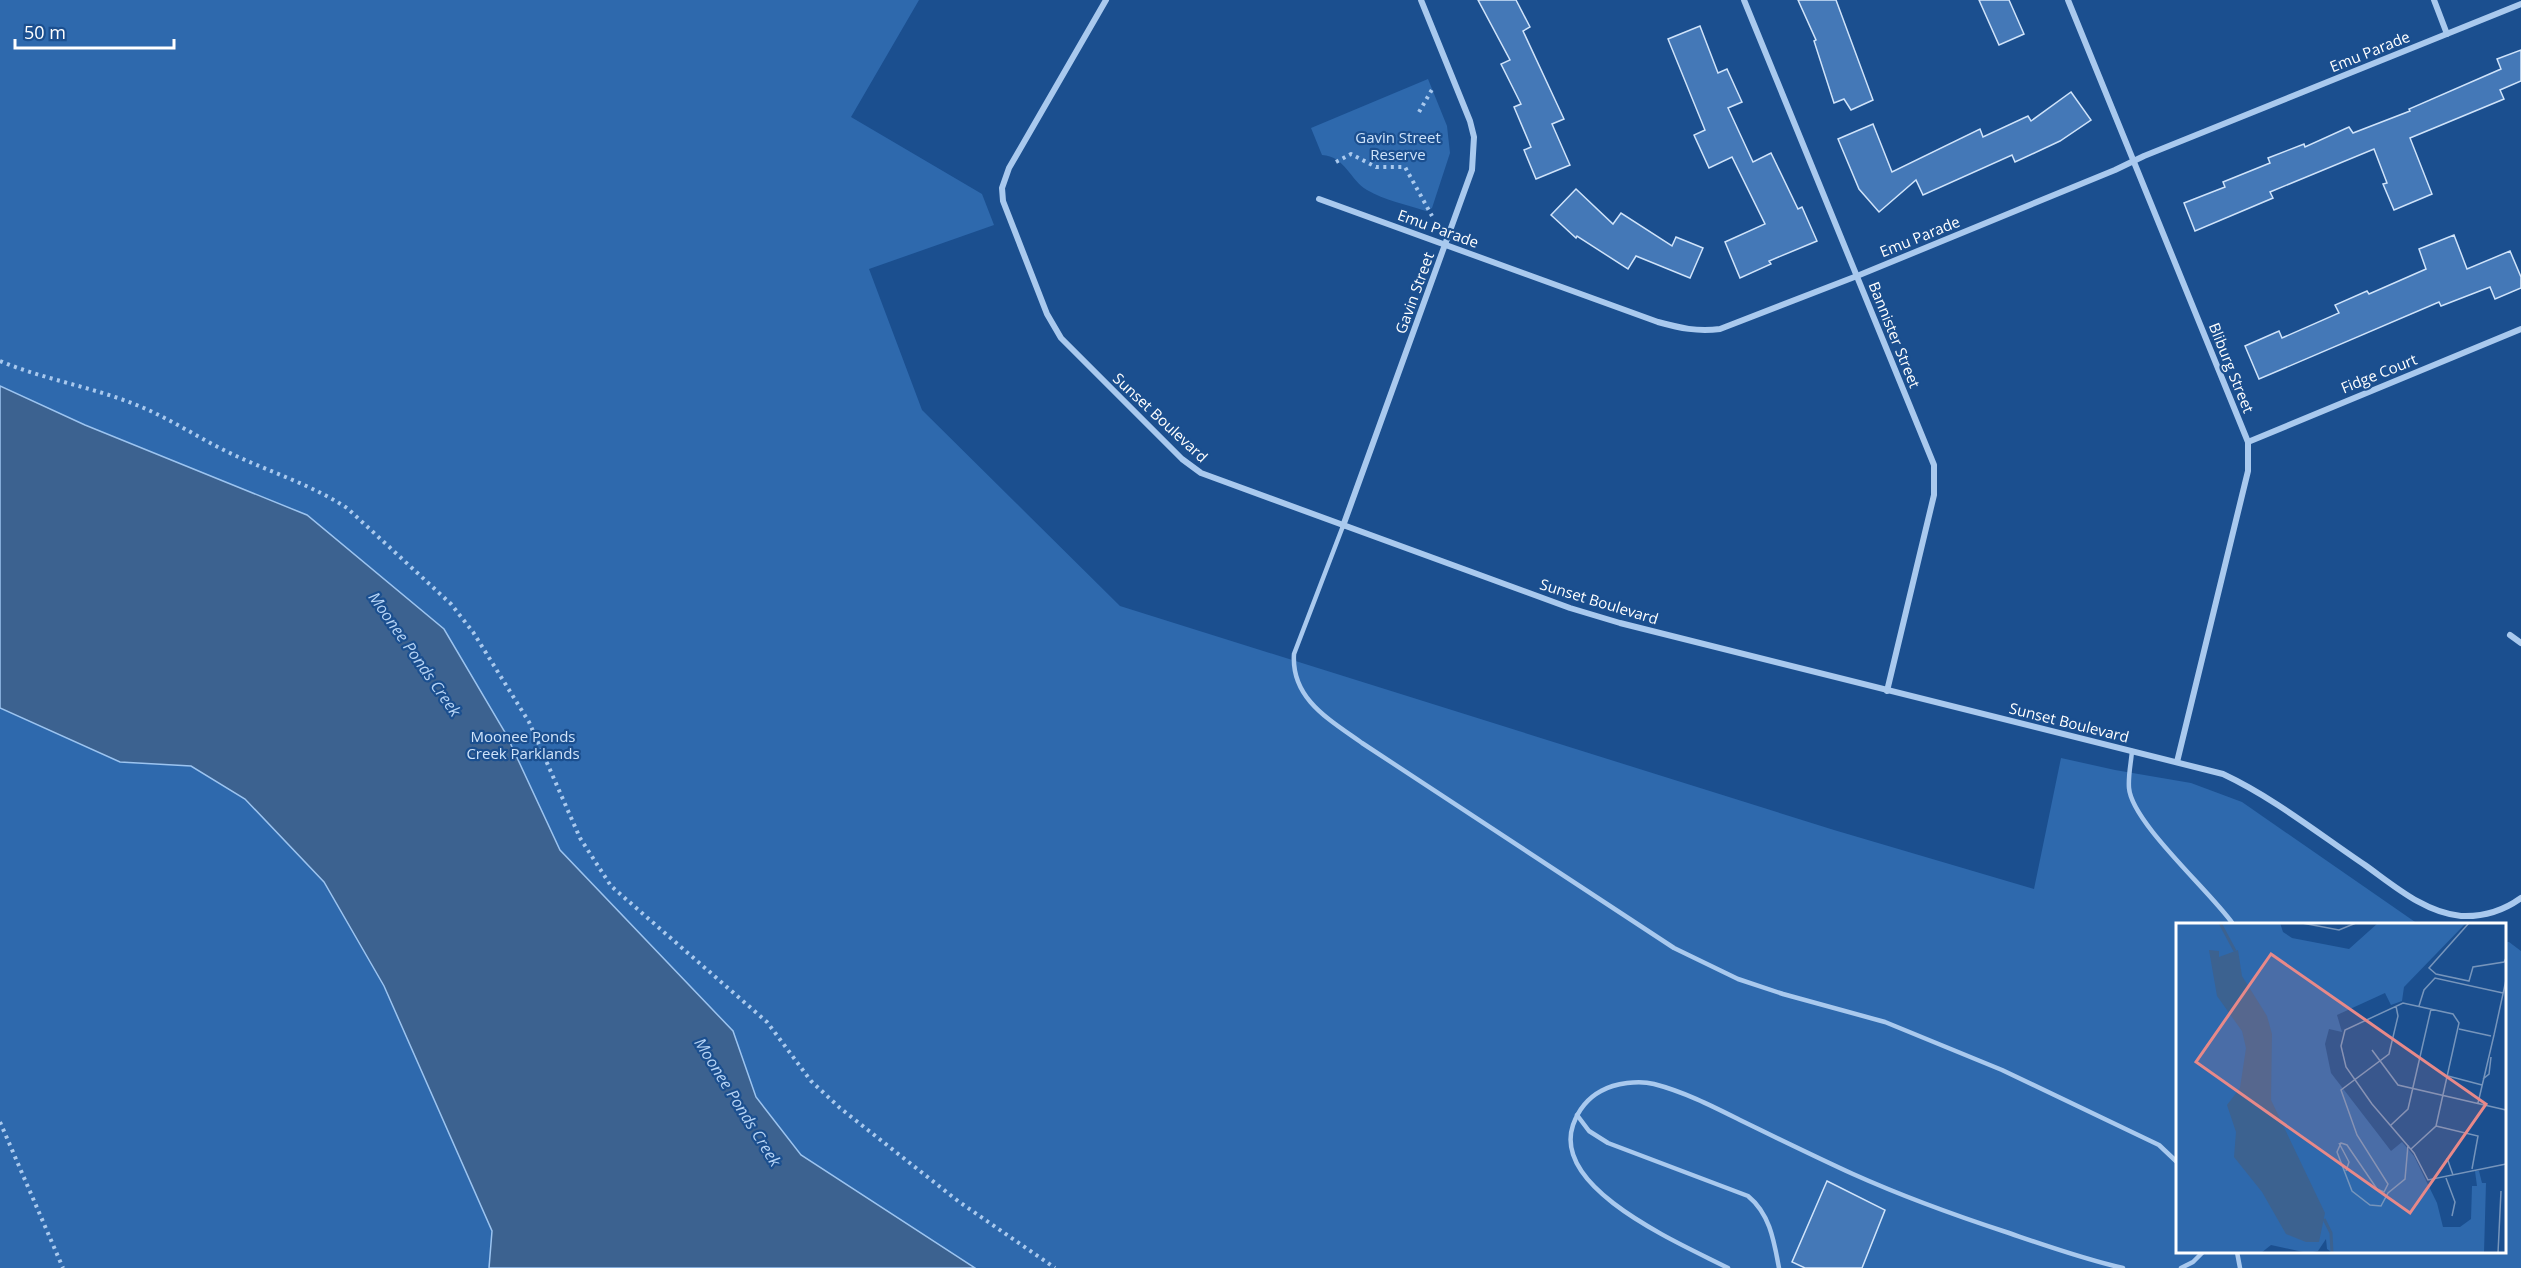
<svg xmlns="http://www.w3.org/2000/svg" width="2521" height="1268" font-family="'Open Sans',sans-serif">
<style>
.green{fill:#2e69ad}
.water{fill:#3c6290;stroke:#9cc4f0;stroke-width:1.5}
.building{fill:#4478b7;stroke:#cfe3fa;stroke-width:1.5}
.lines{fill:none;stroke-linecap:round;stroke-linejoin:round}
.path{stroke:#a9c9ee;stroke-width:4;stroke-dasharray:3 4.5;stroke-linecap:butt}
.service{stroke:#a9c9ee;stroke-width:4.5}
.minor{stroke:#a9c9ee;stroke-width:6}
.labels{text-anchor:middle;stroke-width:4.5;stroke-linejoin:round;paint-order:stroke}
.street-label{font-size:15px;fill:#fff;stroke:#1b4f8f}
.park-label{font-size:15px;fill:#cfe3fa;stroke:#1b4f8f}
.water-label{font-size:16px;font-style:italic;fill:#b5d3f5;stroke:#1b4f8f}
.inset-river{fill:none;stroke:#3c6290;stroke-width:3}
.inset-road{fill:none;stroke:#7695bc;stroke-width:1.5}
.view{fill:#e88989;fill-opacity:0.15;stroke:#e88989;stroke-width:3}
.inset-edge{fill:none;stroke:#fff;stroke-width:3}
</style>
<rect width="100%" height="100%" fill="#1b4f8f"/>
<g class="green">
<polygon points="0,0 919,0 851,117 982,194 994,225 869,269 922,410 1120,606 1834,830 2034,889 2061,758 2115,770 2191,783 2242,802 2418,924 2178,924 2178,1252 2504,1252 2505,942 2509,942 2521,951 2521,1268 0,1268"/>
<path d="M1428,79L1447,126L1450,153L1432,208L1426,211C1407,205 1384,200 1367,190C1350,180 1345,156 1322,155L1311,128Z"/>
</g>
<polygon class="water" points="0,386 85,425 307,515 444,629 506,734 560,850 733,1031 756,1097 801,1155 975,1268 489,1268 492,1231 384,986 324,882 245,799 191,766 120,762 0,708"/>
<g class="building">
<polygon points="1478,0 1516,0 1530,27 1523,31 1564,119 1552,124 1570,165 1536,179 1524,150 1531,147 1514,107 1521,104 1501,64 1510,60"/>
<polygon points="1798,0 1836,0 1873,100 1851,110 1844,99 1834,103 1814,41 1816,40"/>
<polygon points="1979,0 2009,0 2024,34 1999,45"/>
<polygon points="1700,26 1718,73 1727,69 1742,102 1728,108 1753,162 1771,153 1798,209 1802,207 1817,241 1769,261 1771,264 1740,278 1725,242 1765,224 1732,157 1709,168 1694,135 1705,130 1668,39"/>
<polygon points="2521,50 2521,81 2500,90 2504,99 2410,138 2432,194 2394,210 2383,184 2387,183 2374,149 2270,192 2273,198 2195,231 2184,203 2225,187 2223,182 2270,163 2268,158 2304,144 2305,147 2349,127 2353,133 2410,111 2409,109 2501,69 2497,59"/>
<polygon points="2071,92 2091,120 2060,141 2015,162 2012,155 1923,195 1916,180 1879,212 1859,189 1838,139 1873,124 1892,172 1980,129 1983,137 2028,116 2031,121"/>
<polygon points="1576,189 1613,224 1621,213 1672,246 1676,237 1703,248 1690,278 1636,256 1628,269 1577,236 1576,238 1551,215"/>
<polygon points="2454,235 2467,269 2510,251 2521,277 2521,288 2495,299 2490,287 2441,306 2439,302 2259,379 2245,346 2279,331 2282,338 2339,313 2335,305 2367,291 2369,294 2426,269 2419,249"/>
<polygon points="1827,1181 1885,1210 1862,1268 1805,1268 1792,1262"/>
</g>
<g class="lines">
<g class="path">
<polyline points="1419,112 1434,86"/>
<polyline points="1336,162 1351,154 1376,167 1405,167 1432,216"/>
<path d="M0,361C45,380 94,387 139,406C171,419 200,439 232,454C270,472 312,485 347,508L451,604L473,632L529,722L580,838L611,886L767,1022L811,1081L840,1108L958,1201L1055,1268"/>
<polyline points="0,1122 63,1268"/>
</g>
<g class="service">
<path d="M1343,526L1294,654C1291,699 1330,720 1362,743L1674,948L1738,979L1783,994L1885,1022L2002,1070L2159,1145L2178,1163"/>
<path d="M2132,751C2131,763 2128,776 2129,788C2132,823 2211,892 2233,924"/>
<path d="M1577,1115L1589,1131L1608,1143L1748,1196C1770,1214 1774,1241 1779,1268"/>
<polyline points="2237,1252 2240,1268"/>
<path d="M1728,1268C1684,1245 1551,1190 1573,1125C1578,1111 1588,1098 1601,1091C1615,1083 1639,1080 1654,1084C1685,1092 1714,1107 1742,1121C1779,1139 1816,1157 1853,1174C1902,1196 1954,1215 2006,1232C2044,1245 2083,1259 2123,1268"/>
<polyline points="2181,1268 2193,1262 2203,1252"/>
</g>
<g class="minor">
<path d="M1106,0L1009,168L1002,188L1003,201L1047,314L1061,338L1182,459L1201,473L1570,608L1620,623L2223,774C2274,798 2319,834 2365,865C2393,885 2425,913 2461,916C2483,917 2503,911 2521,898"/>
<polyline points="1744,0 1934,465 1934,495 1887,691"/>
<polyline points="2068,0 2248,442 2248,471 2177,762"/>
<polyline points="2434,0 2447,34"/>
<path d="M1319,199L1658,322C1680,328 1697,332 1720,329L1857,276L2115,170L2144,156L2521,4"/>
<polyline points="2248,442 2521,329"/>
<polyline points="1343,526 1472,170 1474,137 1470,121 1421,0"/>
<polyline points="2510,635 2521,643"/>
</g>
</g>
<g class="labels">
<g class="street-label">
<text transform="translate(2370 52) rotate(-22)" y="5">Emu Parade</text>
<text transform="translate(1438 229) rotate(20)" y="5">Emu Parade</text>
<text transform="translate(1920 237) rotate(-22)" y="5">Emu Parade</text>
<text transform="translate(1415 293) rotate(-70)" y="5">Gavin Street</text>
<text transform="translate(1894 335) rotate(68)" y="5">Bannister Street</text>
<text transform="translate(2231 368) rotate(68)" y="5">Bliburg Street</text>
<text transform="translate(2379 374) rotate(-22)" y="5">Fidge Court</text>
<text transform="translate(1160 418) rotate(43)" y="5">Sunset Boulevard</text>
<text transform="translate(1599 602) rotate(17)" y="5">Sunset Boulevard</text>
<text transform="translate(2069 723) rotate(14)" y="5">Sunset Boulevard</text>
</g>
<g class="park-label">
<text x="1398" y="143">Gavin Street<tspan x="1398" dy="17">Reserve</tspan></text>
<text x="523" y="742">Moonee Ponds<tspan x="523" dy="17">Creek Parklands</tspan></text>
</g>
<g class="water-label">
<text transform="translate(415 654) rotate(55)" y="6">Moonee Ponds Creek</text>
<text transform="translate(738 1102) rotate(58)" y="6">Moonee Ponds Creek</text>
</g>
</g>
<g transform="translate(2176 923)">
<rect width="330" height="330" fill="#1b4f8f"/>
<path d="M0,0H104L107,9L116,15L173,26L202,0H290L228,64L226,78L215,82L209,70L161,92L166,109L153,106L149,121L155,150L202,211L215,228L226,219L238,233L261,280L267,304H284L295,296L296,263H301L299,248H303L306,260H310L308,330H157L151,326L150,316L142,328L132,330L95,322L85,330H0Z" fill="#2e69ad"/>
<path d="M33,27L43,28V34L62,27L66,53L91,93L96,111L95,177L149,290L143,319H130L110,311L86,269L58,234L60,209L51,182L64,165L70,125L66,108L41,73Z" fill="#3c6290"/>
<path class="inset-river" d="M44,0L59,28M148,296L155,310L156,330"/>
<path class="inset-road" d="M126,0L163,7L180,0M293,0L253,45L260,51L293,58L297,44L328,39L330,35M220,83L222,93L213,131L165,167L181,212L212,261L208,269L201,266L171,222L165,220L161,229L176,268L194,282L205,283L212,270L229,256L232,222M243,83L248,67L259,55L327,70M283,106L315,113M318,112L330,57M196,127L222,162L330,187M272,153L306,162M307,156L313,151L315,134M302,180L318,112L317,116M215,202L232,186L255,86M260,203L302,213L296,246M163,220L173,239L170,248M235,226L260,203L283,100L277,91L227,80L169,107L165,123L170,144L196,181L238,230L252,257L330,241M271,235L277,252M270,255L279,279L276,293M322,330L325,268"/>
<path class="view" d="M95,31L310,181L234,290L20,139Z"/>
<rect width="330" height="330" class="inset-edge"/>
</g>
<path d="M15 39v9h159v-9" fill="none" stroke="#ffffff" stroke-width="3"/>
<text x="24" y="39" font-size="18" fill="#ffffff" stroke="#1b4f8f" stroke-width="4.5" paint-order="stroke">50 m</text>
</svg>
